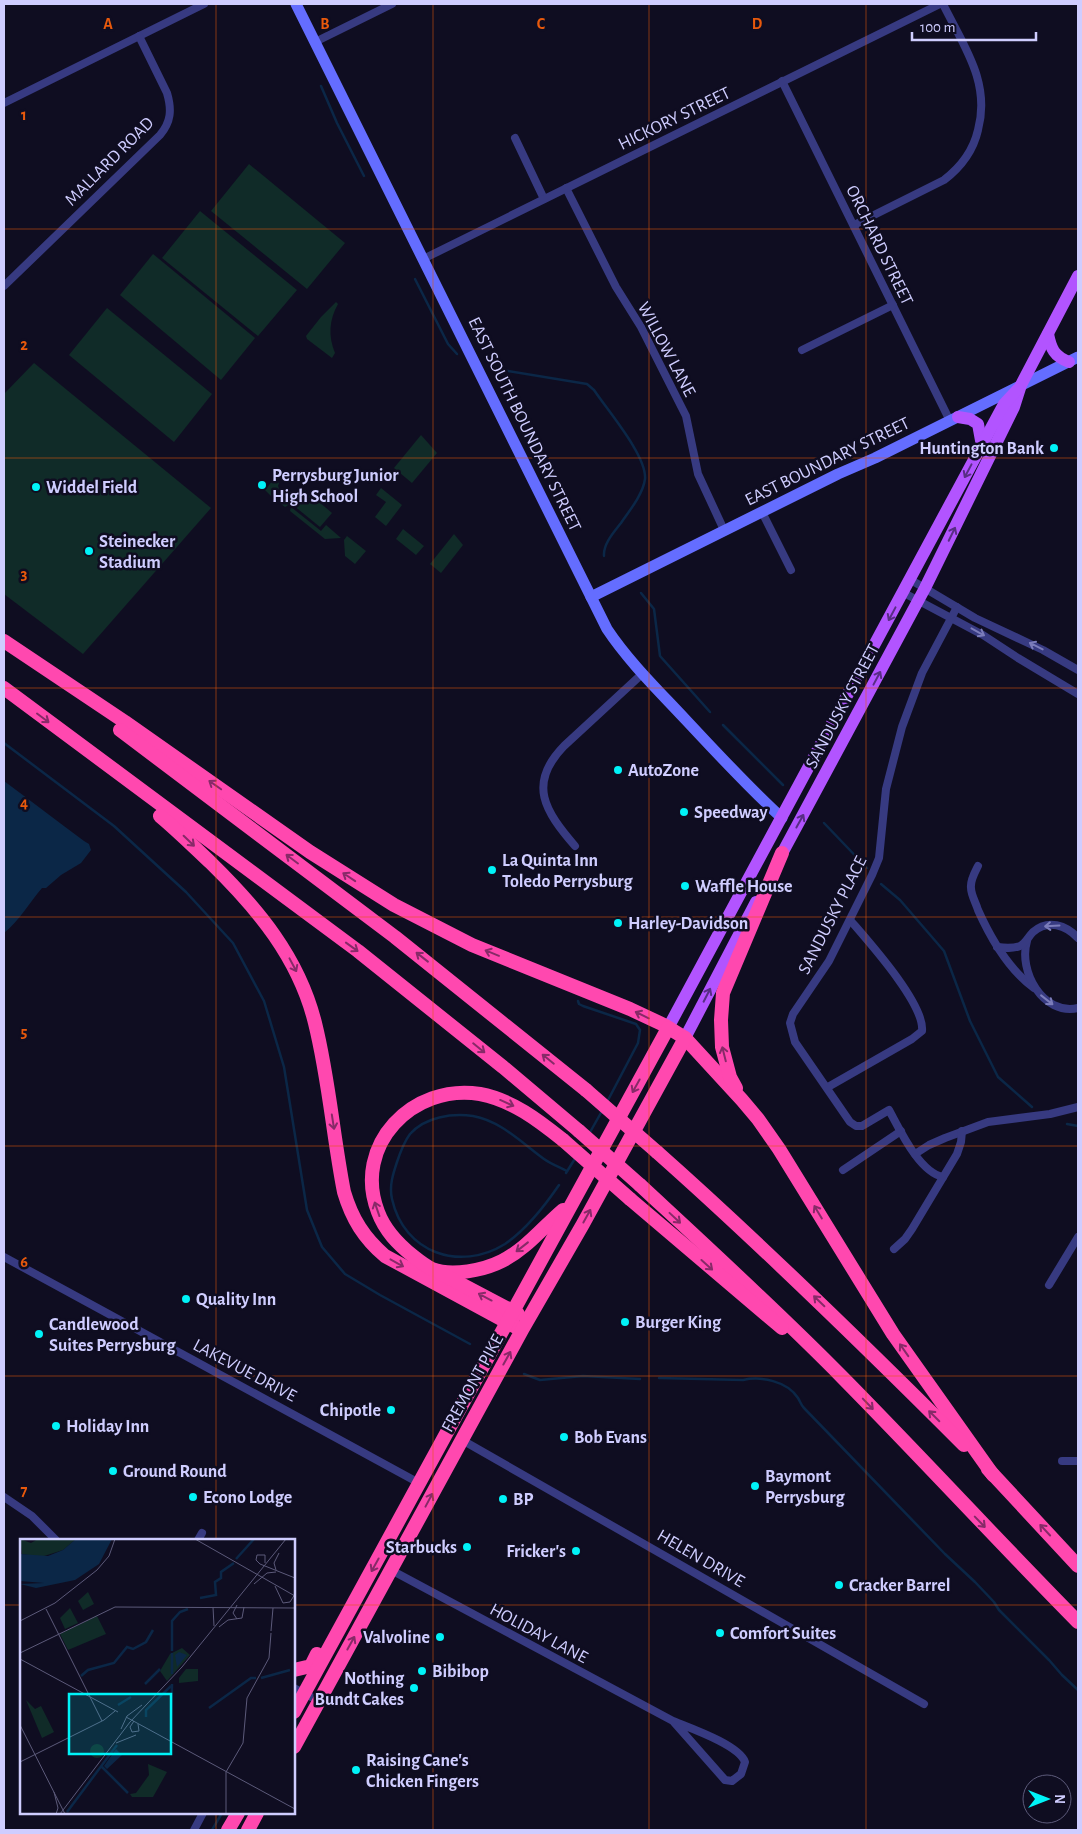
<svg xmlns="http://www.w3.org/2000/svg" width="1082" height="1834" font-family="'Alegreya Sans',sans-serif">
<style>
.green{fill:#102b28}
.water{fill:#0b2747}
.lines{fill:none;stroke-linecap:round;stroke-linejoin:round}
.stream{stroke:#0b2747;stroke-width:2.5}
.street{stroke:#373a81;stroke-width:8}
.secondary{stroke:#646dff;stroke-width:11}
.primary{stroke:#b254ff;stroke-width:12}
.highway{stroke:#ff48af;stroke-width:14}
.highway-bridge{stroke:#ff48af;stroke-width:14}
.oneway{stroke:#582d85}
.oneway2{stroke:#7b7cba}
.oneway3{stroke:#872a68}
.grid{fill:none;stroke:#e8590c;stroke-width:1;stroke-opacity:0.55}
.poi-dot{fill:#00f3f8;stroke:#0f0d21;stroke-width:2}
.labels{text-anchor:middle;stroke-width:5;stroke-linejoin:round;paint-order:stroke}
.street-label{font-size:18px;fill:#cfcdff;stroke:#0f0d21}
.poi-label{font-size:18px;font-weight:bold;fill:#cfcdff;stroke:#0f0d21;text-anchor:start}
.inset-river{fill:none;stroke:#0b2747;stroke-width:2.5}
.inset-road{fill:none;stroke:#5c5a7a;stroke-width:1}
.view{fill:#00f3f8;fill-opacity:0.15;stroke:#00f3f8;stroke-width:2.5}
.inset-edge{fill:none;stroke:#cfcdff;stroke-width:2.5}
.grid-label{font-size:16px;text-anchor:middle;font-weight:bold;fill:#e8590c;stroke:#0f0d21;stroke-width:5;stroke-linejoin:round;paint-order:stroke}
</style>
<rect width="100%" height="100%" fill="#0f0d21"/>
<g class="green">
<polygon points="249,164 345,243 307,289 211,211"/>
<polygon points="200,211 297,290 258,336 162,258"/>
<polygon points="153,254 255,338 221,380 120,295"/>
<path d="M336,302L338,304C329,320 328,336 335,353L332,358L307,339L306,336L321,317Z"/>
<polygon points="107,308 212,394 174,442 69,355"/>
<polygon points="34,363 211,508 83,654 4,594 4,394"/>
<polygon points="421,435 437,453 412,483 394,468"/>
<polygon points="274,479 279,483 278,486 280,491 274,499 265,490"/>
<polygon points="381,488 402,505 386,526 375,517 386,502 376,495"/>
<polygon points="305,490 332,513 320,527 293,505"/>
<polygon points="290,492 296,497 287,506 285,507 276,500 282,493 286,494"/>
<polygon points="291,507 321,531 326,525 341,538 325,539 290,511"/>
<polygon points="403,529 424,546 416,555 396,539"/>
<polygon points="454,534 463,545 441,573 430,564"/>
<polygon points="347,536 366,551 355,564 345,556 344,540"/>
</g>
<path class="water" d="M4,781C31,801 57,821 84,841L89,844L91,850L81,863L61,875L46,888H42C29,903 19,921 4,933Z"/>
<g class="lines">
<g class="stream">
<polyline points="321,86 337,123 364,176"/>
<polyline points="415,279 448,344 457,354"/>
<path d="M496,369L587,384L594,390C608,411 647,456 645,479C643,494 630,510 621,523C614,532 603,544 604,556"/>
<polyline points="641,593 654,609 660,656 710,712"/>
<polyline points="723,725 783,785"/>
<polyline points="4,743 114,826 186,892 233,943 264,1001 284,1067 307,1210 322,1247 345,1274 380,1295 470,1344"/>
<polyline points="824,823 867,868"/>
<polyline points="881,884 900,900 944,951 970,1021 998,1077 1032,1107"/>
<polyline points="578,1001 579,1004 583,1006 636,1024 640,1030 638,1043 607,1102"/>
<polyline points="1067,1124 1078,1126"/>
<polyline points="589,1134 602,1111"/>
<polyline points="566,1173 576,1157"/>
<path d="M559,1185C544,1207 527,1229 505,1244C460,1272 404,1253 392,1199C389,1186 393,1174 397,1162C400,1153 404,1142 410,1134C425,1117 452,1113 473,1116C501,1121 522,1143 544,1159C551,1164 559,1167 567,1171"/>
<polyline points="524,1374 540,1380 583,1376 640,1379"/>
<path d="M659,1378L743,1380C761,1376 787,1381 798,1398C800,1401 801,1405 804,1408L945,1554L975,1582L994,1602L999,1610L1049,1660L1062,1675L1078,1690"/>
<polyline points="212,1830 222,1813"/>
</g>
<g class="street">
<polyline points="315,42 392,4"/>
<polyline points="782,81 950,421"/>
<polyline points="4,103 204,4"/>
<polyline points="515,138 544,199"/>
<polyline points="566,188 616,287 641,327 686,416 698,474 724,530"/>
<path d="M854,225L944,180C961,167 973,152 978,130C991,82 963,45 943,4"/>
<polyline points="423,259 940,4"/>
<path d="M4,286L160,135C171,122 172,110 167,93L139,36"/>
<polyline points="802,350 893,305"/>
<polyline points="762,512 791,570"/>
<polyline points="911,580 975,618 1043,650 1078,670"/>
<polyline points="904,593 983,635 1018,658 1078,694"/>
<path d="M575,846C545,811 527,784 564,746L642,674"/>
<path d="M978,866C975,872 970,880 971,888C971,895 976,903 978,910C991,939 1008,969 1034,988"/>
<path d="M1027,941C1018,971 1043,1016 1078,1008"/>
<path d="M997,947C1005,948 1012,949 1020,946C1026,943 1028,937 1033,932C1048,919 1066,925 1078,938"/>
<path d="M828,1087L912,1039L922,1031C925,1004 868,941 850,920"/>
<polyline points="915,1154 929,1145 945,1138 988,1122 1050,1114 1078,1107"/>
<polyline points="843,1170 901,1131"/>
<path d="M943,1177C919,1172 900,1130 889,1110L862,1126H856L850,1122L795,1042L790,1023L793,1014L829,961L872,875L879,858L886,789L902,727L922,673L957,607"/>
<polyline points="894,1249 905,1239 912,1229 957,1154 961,1142 962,1131"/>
<polyline points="4,1257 419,1483"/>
<polyline points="1049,1285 1078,1237"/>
<polyline points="462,1440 924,1704"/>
<polyline points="1062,1461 1078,1461"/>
<polyline points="4,1497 32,1516 56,1540"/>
<polyline points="198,1540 202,1533"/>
<path d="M391,1570L673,1721L725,1780L732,1781L741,1774L745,1762C739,1745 690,1728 673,1721"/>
<polyline points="294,1688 319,1701"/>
<polyline points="194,1830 203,1813"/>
</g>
<g class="secondary">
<path d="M296,4L607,629C629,662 658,690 685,719C717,753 748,787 782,818"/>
<polyline points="591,597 838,474 875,458 1078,357"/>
</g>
<g class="primary">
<path d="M1048,334C1051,349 1054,356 1069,362"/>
<polyline points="958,417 970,419 978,424 982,446"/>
<polyline points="778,861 925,588 1014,407 1021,385 1078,276"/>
<polyline points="668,1028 1004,404 1018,389"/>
<polyline points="685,1038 756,902"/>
</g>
<g class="highway">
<polyline points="4,641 125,722 310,852 394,905 472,945 630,1009 664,1025 685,1038 742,1100 758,1119 779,1149 893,1334 993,1475"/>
<polyline points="4,688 358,951 503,1067 579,1131"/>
<polyline points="120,730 395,937 586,1090"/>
<path d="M160,816C178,831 194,847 211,863C258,909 299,958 315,1023C329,1079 333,1136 344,1192C352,1219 364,1238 385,1256L514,1326"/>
<polyline points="736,1088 730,1077 722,1047 721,1020 723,993 782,853"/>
<path d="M563,1140C538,1120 512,1100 480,1094C413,1083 352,1145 378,1212C385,1231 398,1244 413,1256C418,1260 426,1266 432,1269C452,1277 484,1270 502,1261C526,1249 543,1227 563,1210"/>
<path d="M657,1152C763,1246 864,1345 964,1445"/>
<path d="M640,1185C708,1248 777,1311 842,1377C922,1458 999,1542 1078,1622"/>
<polyline points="630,1199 782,1328"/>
<polyline points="440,1273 518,1314"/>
<polyline points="988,1469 1078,1566"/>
<polyline points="294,1670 311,1666 317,1654"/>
<polyline points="294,1712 668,1028"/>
<polyline points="294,1747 522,1330 583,1224 685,1038"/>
<polyline points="228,1830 238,1813"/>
<polyline points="248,1830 257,1813"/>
</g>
<g class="highway-bridge">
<polyline points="586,1090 657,1152"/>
<polyline points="579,1131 640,1185"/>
<polyline points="563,1140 630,1199"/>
</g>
</g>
<defs><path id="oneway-shaft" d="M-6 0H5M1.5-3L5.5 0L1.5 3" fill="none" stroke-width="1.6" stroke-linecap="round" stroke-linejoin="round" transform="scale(1.25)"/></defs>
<g class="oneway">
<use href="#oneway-shaft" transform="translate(968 471) rotate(118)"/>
<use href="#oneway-shaft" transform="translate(952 534) rotate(-64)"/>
<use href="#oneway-shaft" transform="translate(892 614) rotate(118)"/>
<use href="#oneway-shaft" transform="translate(877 678) rotate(-62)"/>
<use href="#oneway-shaft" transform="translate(800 821) rotate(-61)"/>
<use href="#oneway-shaft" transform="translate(707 995) rotate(-63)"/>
</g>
<g class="oneway2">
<use href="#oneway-shaft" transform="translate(978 632) rotate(29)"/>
<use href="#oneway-shaft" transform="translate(1036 646) rotate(-153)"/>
<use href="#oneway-shaft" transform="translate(1052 926) rotate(177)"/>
<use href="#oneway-shaft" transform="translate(1047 1000) rotate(38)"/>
</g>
<g class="oneway3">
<use href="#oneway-shaft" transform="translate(43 718) rotate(37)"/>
<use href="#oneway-shaft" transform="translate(215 785) rotate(-145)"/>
<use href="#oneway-shaft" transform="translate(189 841) rotate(44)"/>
<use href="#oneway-shaft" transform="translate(292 859) rotate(-143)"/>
<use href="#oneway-shaft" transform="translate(349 877) rotate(-146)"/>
<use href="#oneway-shaft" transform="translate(352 947) rotate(36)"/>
<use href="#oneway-shaft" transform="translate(492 953) rotate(-158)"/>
<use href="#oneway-shaft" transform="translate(422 957) rotate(-142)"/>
<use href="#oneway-shaft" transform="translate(293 965) rotate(62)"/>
<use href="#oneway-shaft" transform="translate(642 1015) rotate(-154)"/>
<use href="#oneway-shaft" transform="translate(479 1048) rotate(39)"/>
<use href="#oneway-shaft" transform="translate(724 1054) rotate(-104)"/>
<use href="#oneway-shaft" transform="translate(548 1059) rotate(-141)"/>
<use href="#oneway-shaft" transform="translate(636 1086) rotate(119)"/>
<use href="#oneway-shaft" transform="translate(507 1103) rotate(24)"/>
<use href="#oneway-shaft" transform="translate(333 1122) rotate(81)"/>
<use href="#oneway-shaft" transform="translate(377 1209) rotate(-109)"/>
<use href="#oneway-shaft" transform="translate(818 1212) rotate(-121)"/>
<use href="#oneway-shaft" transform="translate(587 1216) rotate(-61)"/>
<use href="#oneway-shaft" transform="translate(675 1218) rotate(43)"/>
<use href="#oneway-shaft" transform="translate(522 1247) rotate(142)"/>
<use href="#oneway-shaft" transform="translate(397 1263) rotate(29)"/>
<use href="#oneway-shaft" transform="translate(707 1265) rotate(42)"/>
<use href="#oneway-shaft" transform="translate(485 1297) rotate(-152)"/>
<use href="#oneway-shaft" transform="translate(819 1301) rotate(-136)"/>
<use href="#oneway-shaft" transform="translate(904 1350) rotate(-125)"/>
<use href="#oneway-shaft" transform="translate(507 1358) rotate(-61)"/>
<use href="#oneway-shaft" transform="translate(868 1404) rotate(46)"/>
<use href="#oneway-shaft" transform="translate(934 1416) rotate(-135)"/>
<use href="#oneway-shaft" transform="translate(429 1500) rotate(-62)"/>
<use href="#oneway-shaft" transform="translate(980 1522) rotate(46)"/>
<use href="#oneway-shaft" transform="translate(1045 1530) rotate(-133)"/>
<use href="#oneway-shaft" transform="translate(375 1565) rotate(119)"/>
<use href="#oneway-shaft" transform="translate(351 1643) rotate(-61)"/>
</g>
<path class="grid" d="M216,4V1540M433,4V1830M649,4V1830M866,4V1830M4,229H1078M4,458H1078M4,688H1078M4,917H1078M4,1146H1078M4,1376H1078M4,1605H21M294,1605H1078M216,1813V1830"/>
<g class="poi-dot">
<circle cx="1054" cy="448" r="5"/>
<circle cx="262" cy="485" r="5"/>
<circle cx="36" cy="487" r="5"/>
<circle cx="89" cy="551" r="5"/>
<circle cx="618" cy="770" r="5"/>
<circle cx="684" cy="812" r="5"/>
<circle cx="492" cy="870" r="5"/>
<circle cx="685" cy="886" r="5"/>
<circle cx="618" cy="923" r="5"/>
<circle cx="186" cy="1299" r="5"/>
<circle cx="625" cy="1322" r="5"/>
<circle cx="39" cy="1334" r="5"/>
<circle cx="391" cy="1410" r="5"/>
<circle cx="56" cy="1426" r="5"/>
<circle cx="564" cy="1437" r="5"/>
<circle cx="113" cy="1471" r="5"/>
<circle cx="755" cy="1486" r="5"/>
<circle cx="193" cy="1497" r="5"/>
<circle cx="503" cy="1499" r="5"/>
<circle cx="467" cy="1547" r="5"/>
<circle cx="576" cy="1551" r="5"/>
<circle cx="839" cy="1585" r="5"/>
<circle cx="720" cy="1633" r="5"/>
<circle cx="440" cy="1637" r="5"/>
<circle cx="422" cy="1671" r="5"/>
<circle cx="414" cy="1688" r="5"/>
<circle cx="356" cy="1770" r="5"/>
</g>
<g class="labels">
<g class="street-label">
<text transform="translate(674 118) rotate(-26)" y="6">HICKORY STREET</text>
<text transform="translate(109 161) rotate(-45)" y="6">MALLARD ROAD</text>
<text transform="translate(880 245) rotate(64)" y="6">ORCHARD STREET</text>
<text transform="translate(667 349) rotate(62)" y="6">WILLOW LANE</text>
<text transform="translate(525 424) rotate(64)" y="6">EAST SOUTH BOUNDARY STREET</text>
<text transform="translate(827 461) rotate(-26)" y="6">EAST BOUNDARY STREET</text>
<text transform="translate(842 706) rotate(-62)" y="6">SANDUSKY STREET</text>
<text transform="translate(832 915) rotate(-63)" y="6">SANDUSKY PLACE</text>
<text transform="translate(245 1370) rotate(28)" y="6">LAKEVUE DRIVE</text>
<text transform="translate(472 1383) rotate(-61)" y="6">FREMONT PIKE</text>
<text transform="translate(701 1558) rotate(30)" y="6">HELEN DRIVE</text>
<text transform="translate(539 1633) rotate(28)" y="6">HOLIDAY LANE</text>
</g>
<g class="poi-label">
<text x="1044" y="454" text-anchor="end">Huntington Bank</text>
<text x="272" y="481">Perrysburg Junior<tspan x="272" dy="21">High School</tspan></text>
<text x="46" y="493">Widdel Field</text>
<text x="99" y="547">Steinecker<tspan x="99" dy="21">Stadium</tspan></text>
<text x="628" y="776">AutoZone</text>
<text x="694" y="818">Speedway</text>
<text x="502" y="866">La Quinta Inn<tspan x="502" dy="21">Toledo Perrysburg</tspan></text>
<text x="695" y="892">Waffle House</text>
<text x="628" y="929">Harley-Davidson</text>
<text x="196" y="1305">Quality Inn</text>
<text x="635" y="1328">Burger King</text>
<text x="49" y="1330">Candlewood<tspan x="49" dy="21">Suites Perrysburg</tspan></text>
<text x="381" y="1416" text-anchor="end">Chipotle</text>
<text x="66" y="1432">Holiday Inn</text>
<text x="574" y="1443">Bob Evans</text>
<text x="123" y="1477">Ground Round</text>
<text x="765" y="1482">Baymont<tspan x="765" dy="21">Perrysburg</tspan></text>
<text x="203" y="1503">Econo Lodge</text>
<text x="513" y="1505">BP</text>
<text x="457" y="1553" text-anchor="end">Starbucks</text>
<text x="566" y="1557" text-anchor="end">Fricker's</text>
<text x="849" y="1591">Cracker Barrel</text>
<text x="730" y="1639">Comfort Suites</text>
<text x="430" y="1643" text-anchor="end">Valvoline</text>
<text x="432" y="1677">Bibibop</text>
<text x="404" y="1684" text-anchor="end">Nothing<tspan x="404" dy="21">Bundt Cakes</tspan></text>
<text x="366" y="1766">Raising Cane's<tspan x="366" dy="21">Chicken Fingers</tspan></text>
</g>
</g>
<g transform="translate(20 1539)">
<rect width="275" height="275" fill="#0f0d21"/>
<path d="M0,0L11,4L18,0H56L43,11L21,18L2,15ZM68,53L74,65L63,71L58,62ZM50,69L58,84L45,90L40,79ZM77,77L86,95L48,111L40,95ZM162,109L170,116L147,142L140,132L150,115ZM166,130H178V142L159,144V139ZM6,161L15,170L21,167L34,193L22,199ZM70 212a7 7 0 1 1 14 0a7 7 0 1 1-14 0ZM128,225L147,233L133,258H112L110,255L116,254L129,236Z" fill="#102b28"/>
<path d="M56,0H92L79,25L55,41L16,49L0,45L24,44L0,42V15L28,17L43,11ZM159,113L167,116L157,128L155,116ZM96,210L102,216L87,230L84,227Z" fill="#0b2747"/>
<path class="inset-river" d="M216,20L234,0M180,59L196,56L195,43L201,39V33L214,24M152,112V82L160,73L168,70M152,135V114M61,137L68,131L94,124L107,108L113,110L126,103L133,91M241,139L270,131M125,145L140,130M98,166L111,158M189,169L231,139H236M126,178V171L151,147M151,199L152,145M82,228L108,254M47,273L97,206"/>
<path class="inset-road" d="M175,0L275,57M245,24V16H237L236,21L240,25L275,39M256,31L254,24L259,14M234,45L247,34L256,33M255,47L263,64L270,63L275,55M217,66L213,74L217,80M193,68L194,87M26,70L82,182M0,82L35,64L77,31L89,17L95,0M199,88L208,81L222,79L224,68M251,92L253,69M0,114L95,68L275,69M0,120L98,173M106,178L275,270M114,182L110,188L112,193L119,192L118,185M0,186L45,275M101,190L107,177L122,166M96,204L116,196M0,223L84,181L95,172M34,253L38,269L36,275M40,275L110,183L162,128L266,0M206,275V233L223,204L227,159L249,119L251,94"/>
<path class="view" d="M49,155H151V215H49Z"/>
<rect width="275" height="275" class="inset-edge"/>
</g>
<g class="grid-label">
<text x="108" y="29">A</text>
<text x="325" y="29">B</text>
<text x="541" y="29">C</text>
<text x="757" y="29">D</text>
<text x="24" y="120">1</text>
<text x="24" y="350">2</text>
<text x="24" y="579">3</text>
<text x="24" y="808">4</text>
<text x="24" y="1037">5</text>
<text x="24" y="1267">6</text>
<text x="24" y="1496">7</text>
</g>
<rect width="1082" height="1834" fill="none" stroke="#cfcdff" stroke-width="10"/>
<g transform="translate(1047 1799) rotate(90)"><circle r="24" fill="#0f0d21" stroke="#5c5a7a"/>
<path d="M0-4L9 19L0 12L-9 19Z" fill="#00f3f8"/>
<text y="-8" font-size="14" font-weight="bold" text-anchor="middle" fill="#cfcdff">N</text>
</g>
<path d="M912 32v8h124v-8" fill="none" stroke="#cfcdff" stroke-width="2.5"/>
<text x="920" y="32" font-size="15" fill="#cfcdff" stroke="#0f0d21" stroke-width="4" paint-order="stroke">100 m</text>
</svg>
